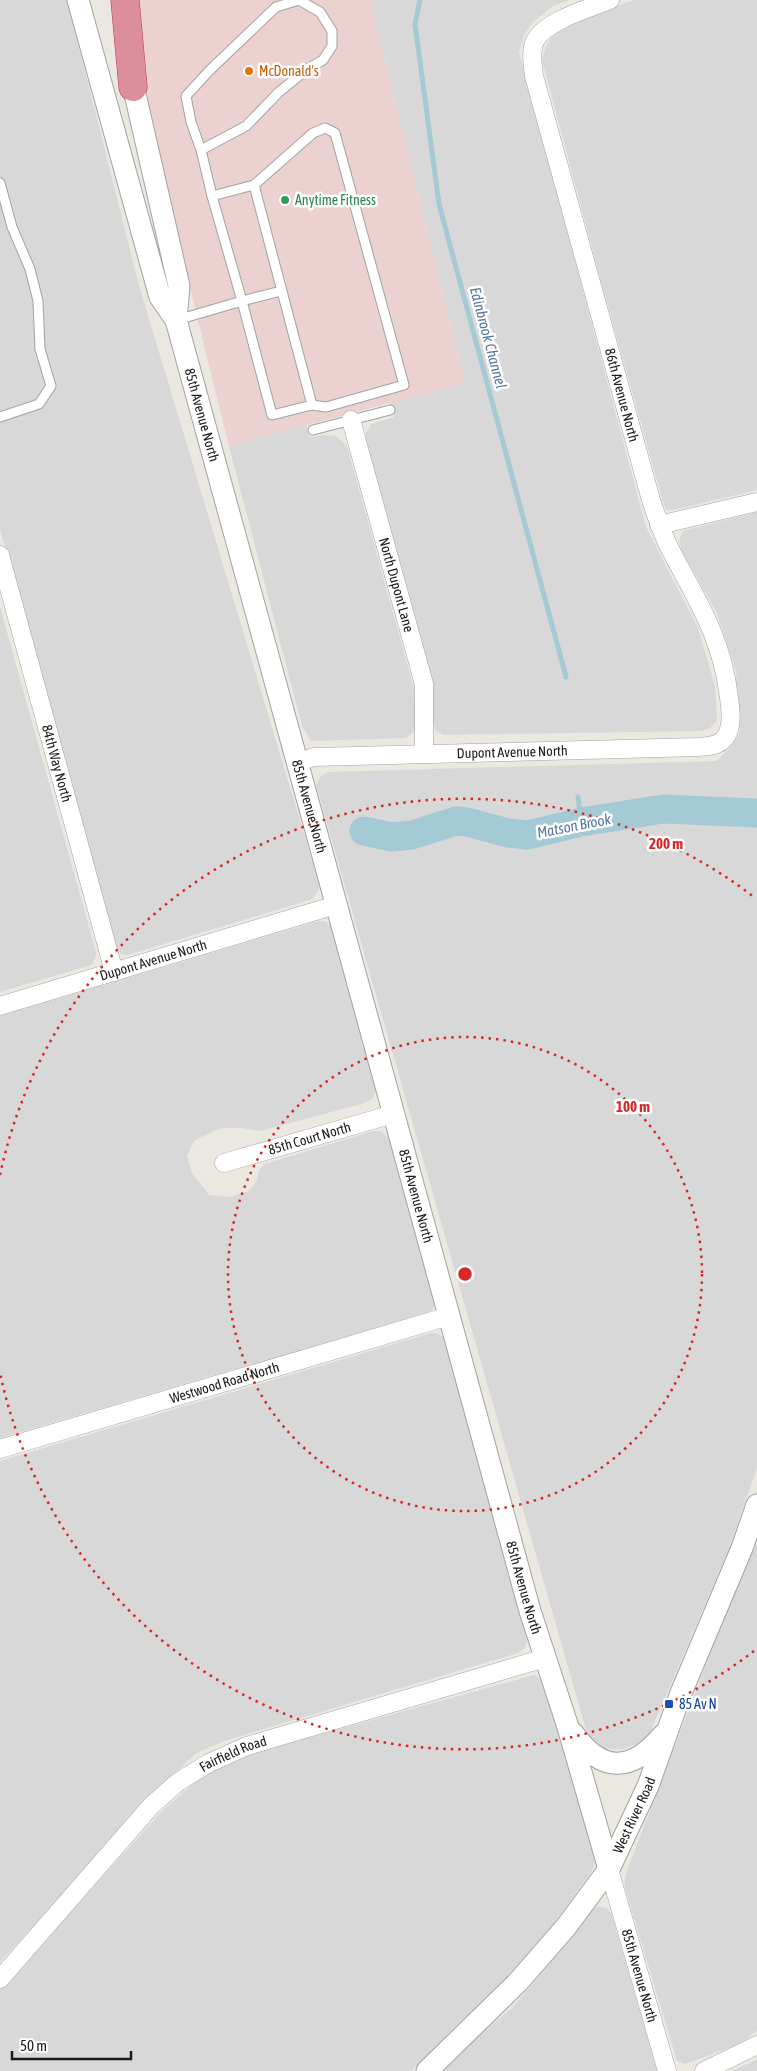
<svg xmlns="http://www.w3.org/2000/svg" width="757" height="2071" font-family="'Asap Condensed',sans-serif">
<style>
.residential{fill:#d9d8d8}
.commercial{fill:#ebd2d1}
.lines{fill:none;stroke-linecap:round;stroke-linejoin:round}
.stream{stroke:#a4cad6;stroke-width:5}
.river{stroke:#a4cad6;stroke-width:29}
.service-casing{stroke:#a2a2a2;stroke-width:11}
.minor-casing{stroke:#a2a2a2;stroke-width:19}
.tertiary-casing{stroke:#a2a2a2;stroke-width:23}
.motorway-casing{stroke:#c53261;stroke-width:29}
.service{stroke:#fff;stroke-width:9}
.minor{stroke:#fff;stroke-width:18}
.tertiary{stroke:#fff;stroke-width:21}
.motorway{stroke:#dd8e9b;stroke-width:28}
.ring{fill:none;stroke:#d62828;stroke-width:2.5;stroke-dasharray:2.5 5}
.food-dot{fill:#e8710a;stroke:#fff;stroke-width:2}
.leisure-dot{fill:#2e9e5b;stroke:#fff;stroke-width:2}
.transit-dot{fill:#1a4fb4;stroke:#fff;stroke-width:2}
.labels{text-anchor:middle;stroke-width:5;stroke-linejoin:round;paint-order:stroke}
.food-label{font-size:14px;fill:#c56008;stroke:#fff;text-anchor:start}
.leisure-label{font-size:14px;fill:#27864d;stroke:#fff;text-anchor:start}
.street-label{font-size:14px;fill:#1b1b1b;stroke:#fff}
.transit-label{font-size:14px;fill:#164399;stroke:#fff;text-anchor:start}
.water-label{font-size:15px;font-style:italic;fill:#5177a1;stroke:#fff}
.centre{fill:#d62828;stroke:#fff;stroke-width:2.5}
.ring-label{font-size:15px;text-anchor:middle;font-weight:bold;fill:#d62828;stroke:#fff;stroke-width:5;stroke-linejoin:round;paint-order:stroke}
</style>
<rect width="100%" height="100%" fill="#ebe8e1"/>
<g class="residential">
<polygon points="0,0 67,0 140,289 320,887 313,899 127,955 121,954 117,949 0,529"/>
<polygon points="370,0 569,0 553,6 533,22 524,35 519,52 646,527 698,628 715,686 717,721 710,728 701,731 443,735 436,731 433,722 432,684 365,443 366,433 371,424 394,417 390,403 465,383"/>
<polygon points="633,0 757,0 757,490 674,510 667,510 664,505 601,281 542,60 546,46 553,35 563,28"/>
<polygon points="306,425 309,437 325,435 336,436 347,446 414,689 416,730 406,738 311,741 302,726 229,446"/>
<polygon points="757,512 757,1468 728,1551 649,1735 639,1743 623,1749 600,1749 588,1737 316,785 321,776 328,772 716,761 731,747 740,731 736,671 717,613 682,551 679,540 683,531"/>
<polygon points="0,607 96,952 95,959 91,965 0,992"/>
<polygon points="319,921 325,921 332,926 377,1089 372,1099 361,1104 261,1131 241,1128 224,1128 213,1131 194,1141 187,1156 192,1173 209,1195 229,1197 249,1191 257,1180 259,1170 265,1164 373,1131 381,1131 391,1141 436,1302 433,1309 429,1312 0,1438 0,1016"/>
<polygon points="431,1333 438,1334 445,1338 528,1639 524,1649 518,1653 224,1741 195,1754 182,1766 0,1962 0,1461"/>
<polygon points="757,1531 757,2031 739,2044 685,2064 677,2061 625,1888 625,1876"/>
<polygon points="534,1675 544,1681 596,1860 591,1872 538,1946 411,2071 0,2071 0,1990 163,1810 205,1773 228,1760"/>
<polygon points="598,1906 606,1908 611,1913 657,2071 438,2071 514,2006 565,1945 589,1912"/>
<polygon points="757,2059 757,2071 732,2071 756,2060"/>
</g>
<polygon class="commercial" points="131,0 370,0 465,383 229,446 149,123 146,58"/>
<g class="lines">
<g class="stream">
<polyline points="420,0 415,24 439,204 566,677"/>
<polyline points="578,797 581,822"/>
</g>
<polyline class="river" points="364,831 392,837 412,835 456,821 467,822 508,833 528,835 581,822 663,809 757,813"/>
<defs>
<g id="service">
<polyline points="0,183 12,227 30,269 38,301 40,349 51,386 39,404 0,417"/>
<polyline points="254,185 313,133 325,128 335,133 404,385 326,407 312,405"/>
<polyline points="212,196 254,185 312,405 272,415 242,301 281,291"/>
<polyline points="177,320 242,301 212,196 201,150 191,122 186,96 210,70 276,7 299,0 320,12 332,31 332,46 323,60 306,70 279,92 246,126 201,150"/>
<polyline points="313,430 390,410"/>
</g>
<g id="minor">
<path id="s1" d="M351,420L424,684V753"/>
<polyline points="659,525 757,502"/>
<path id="s2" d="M0,555L114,972"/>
<path id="s3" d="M298,762L314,757L699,747C708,746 718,746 724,739C733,729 731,711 729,698C722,635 695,598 667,543C661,529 656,515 651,500L534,76C533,66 530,51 535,41C545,21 590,8 610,0"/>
<path id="s4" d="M0,1006L336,905"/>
<path id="s5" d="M224,1163L393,1114"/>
<path id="s6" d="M0,1449L449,1316"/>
<path id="s7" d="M609,1869L667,2071"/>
<path id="s8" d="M0,1979L151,1806L178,1782L209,1763L247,1746L545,1658"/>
<polyline points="704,2071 757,2045"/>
</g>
<g id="tertiary">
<polyline points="78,0 160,297 176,320"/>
<path id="s9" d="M130,72L179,286L176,320L530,1611L568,1727L609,1869"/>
<path d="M573,1733C602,1774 632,1772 663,1735"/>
<path id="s10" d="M427,2071L518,1982L566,1927L609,1869L648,1786L681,1693L742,1548L757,1505"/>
</g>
<polyline id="motorway" points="125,0 133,87"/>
</defs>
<use href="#service" class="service-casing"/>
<use href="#minor" class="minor-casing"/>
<use href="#tertiary" class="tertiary-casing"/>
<use href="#motorway" class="motorway-casing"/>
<use href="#service" class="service"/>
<use href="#minor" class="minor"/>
<use href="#tertiary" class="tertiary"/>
<use href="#motorway" class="motorway"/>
</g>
<g class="ring">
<circle cx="465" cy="1274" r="237"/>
<path d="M754 1651A475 475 0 0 1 0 1373M0 1175A475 475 0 0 1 754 897"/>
</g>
<circle class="food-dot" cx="249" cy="71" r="5"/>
<circle class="leisure-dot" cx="285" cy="200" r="5"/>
<rect class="transit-dot" x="664" y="1699" width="10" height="10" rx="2.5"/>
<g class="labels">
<g class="food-label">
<text x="259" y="76">McDonald's</text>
</g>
<g class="leisure-label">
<text x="295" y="205">Anytime Fitness</text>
</g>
<g class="street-label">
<text transform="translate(622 395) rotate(75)" y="5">86th Avenue North</text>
<text dy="5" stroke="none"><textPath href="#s9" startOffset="352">85th Avenue North</textPath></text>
<text dy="5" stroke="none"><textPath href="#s1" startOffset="171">North Dupont Lane</textPath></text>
<text dy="5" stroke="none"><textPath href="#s3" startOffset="215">Dupont Avenue North</textPath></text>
<text dy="5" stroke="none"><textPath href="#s2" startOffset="216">84th Way North</textPath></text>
<text dy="5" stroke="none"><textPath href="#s9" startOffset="758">85th Avenue North</textPath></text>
<text dy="5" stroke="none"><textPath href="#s4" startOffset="160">Dupont Avenue North</textPath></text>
<text dy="5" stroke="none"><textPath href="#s5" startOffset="89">85th Court North</textPath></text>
<text dy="5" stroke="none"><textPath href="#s9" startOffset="1162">85th Avenue North</textPath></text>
<text dy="5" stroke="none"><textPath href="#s6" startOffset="234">Westwood Road North</textPath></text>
<text dy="5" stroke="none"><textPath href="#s9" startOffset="1568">85th Avenue North</textPath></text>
<text dy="5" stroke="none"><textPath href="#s8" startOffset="328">Fairfield Road</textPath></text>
<text dy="5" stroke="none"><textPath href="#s10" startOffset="332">West River Road</textPath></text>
<text dy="5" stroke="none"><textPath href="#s7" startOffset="111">85th Avenue North</textPath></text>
</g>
<g class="transit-label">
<text x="679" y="1709">85 Av N</text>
</g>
<g class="water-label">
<text transform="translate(488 338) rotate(75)" y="5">Edinbrook Channel</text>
<text transform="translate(574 826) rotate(-11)" y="5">Matson Brook</text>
</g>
</g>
<circle cx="465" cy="1274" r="8" class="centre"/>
<g class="ring-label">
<text x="666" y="849">200 m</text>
<text x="633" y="1112">100 m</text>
</g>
<path d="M12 2051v8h119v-8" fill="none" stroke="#1b1b1b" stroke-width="2.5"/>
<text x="20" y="2051" font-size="15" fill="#1b1b1b" stroke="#ffffff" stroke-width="4" paint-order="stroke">50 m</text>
</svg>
